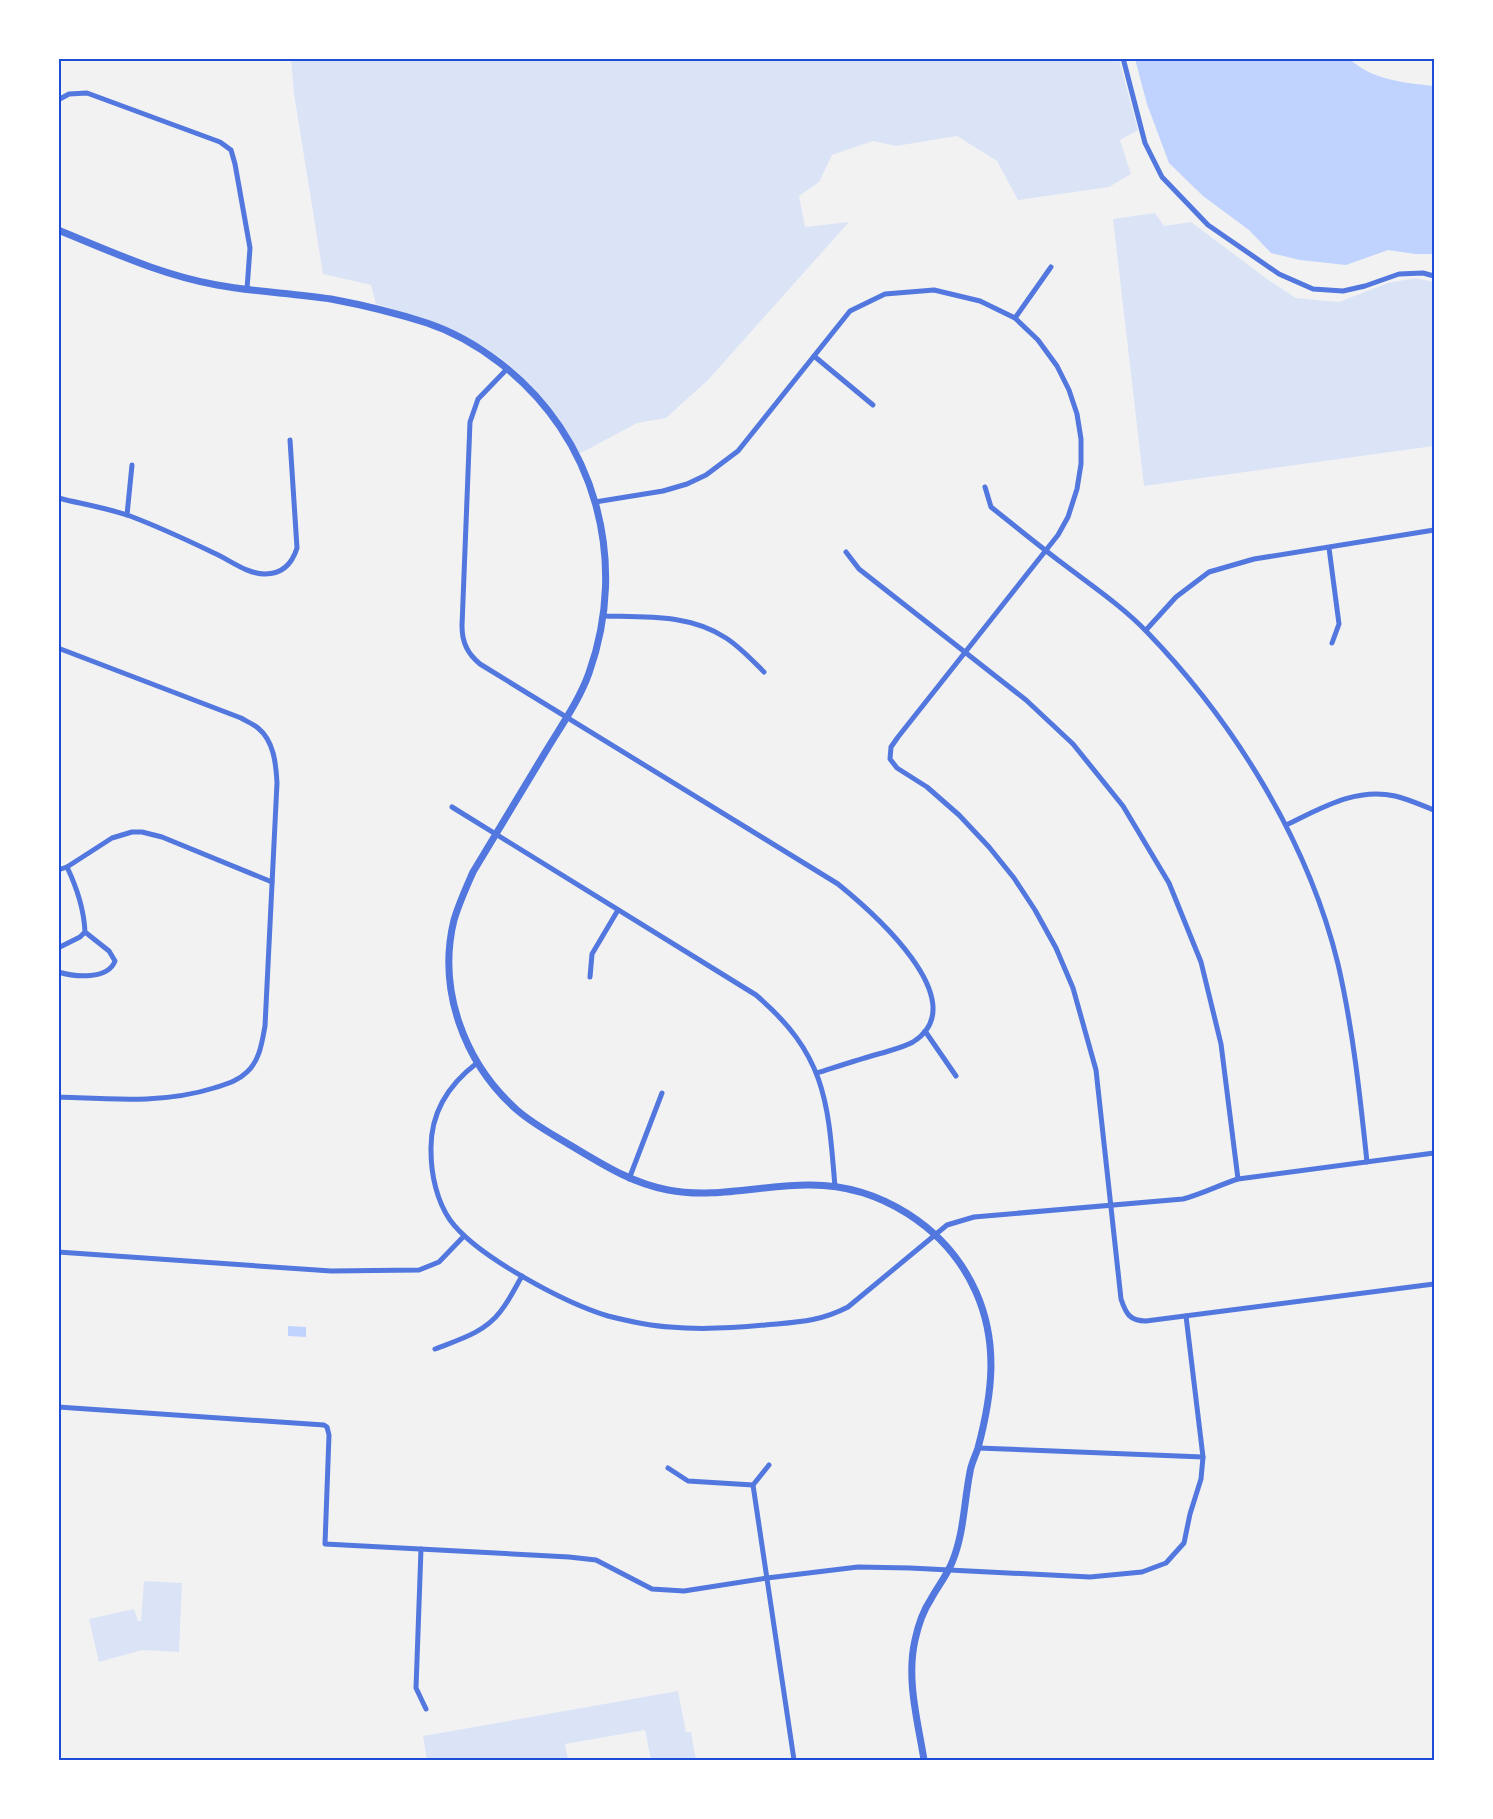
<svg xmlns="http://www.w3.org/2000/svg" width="1493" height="1819" font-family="Figtree,sans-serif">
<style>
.green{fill:#dbe4f7}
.water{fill:#bfd3fe}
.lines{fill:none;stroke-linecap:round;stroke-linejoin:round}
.minor{stroke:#5277de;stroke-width:5}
.tertiary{stroke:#5277de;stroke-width:7}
.neatline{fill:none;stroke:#1d4ed8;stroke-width:2}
</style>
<rect width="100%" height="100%" fill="#f2f2f2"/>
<g class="green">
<path d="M291,59H1119L1138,130L1120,140L1131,174L1109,187L1018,200L997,161L957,136L896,146L873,141L832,155L819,182L799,196L805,227L849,222L708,380L666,418L637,423L579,454C569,437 560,418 547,403C498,343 447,325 376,304L371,285L323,274L294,94Z"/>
<polygon points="1155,213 1164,226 1191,222 1267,279 1296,298 1339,302 1388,283 1415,278 1434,282 1434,446 1144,486 1113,219"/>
<polygon points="144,1581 182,1583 179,1652 142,1650 99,1662 89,1619 134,1609 138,1621 141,1621"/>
<polygon points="678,1691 686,1732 691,1732 696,1760 651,1760 645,1730 565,1744 568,1760 427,1760 423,1736"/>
</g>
<g class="water">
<path d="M1135,59H1350C1371,80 1406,83 1434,86V254H1415L1388,250L1346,265L1300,260L1271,253L1249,230L1203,196L1169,163L1147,104Z"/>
<polygon points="288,1326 306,1327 306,1337 288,1336"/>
</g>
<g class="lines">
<g class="minor">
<polyline points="1123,58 1145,143 1162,177 1208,225 1279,274 1313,289 1343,291 1365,286 1399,274 1423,273 1434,276"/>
<polyline points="58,100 69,94 87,93 220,142 231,150 235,164 250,248 247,289"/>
<polyline points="1015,318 1051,267"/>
<polyline points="814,356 873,405"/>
<path d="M507,369L478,399L470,422L462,626C462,643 468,654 480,664L838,884C870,910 977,1002 913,1042C904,1047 892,1050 882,1053C860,1059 839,1066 817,1073"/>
<path d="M985,487L991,507C1015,526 1038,545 1062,563C1091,585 1122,606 1147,632C1234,722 1308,841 1338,964C1353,1029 1360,1096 1367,1162"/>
<path d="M58,498C82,504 107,508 130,516C159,527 187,540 214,553C230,560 247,574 265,574C282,574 292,564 297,548L290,440"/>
<path d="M595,502L663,491L687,484L706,475L738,451L850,311L885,294L934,290L980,301L1015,318L1038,340L1057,366L1069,390L1077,414L1081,439V464L1077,489L1068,517L1058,535L898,737L891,747L890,759L897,768L927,787L959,815L989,847L1014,878L1035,910L1056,948L1073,988L1096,1070L1121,1299C1126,1314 1130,1321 1146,1321L1434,1284"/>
<polyline points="127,515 132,465"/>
<polyline points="1329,548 1339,624 1332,643"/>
<polyline points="846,552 859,569 1026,700 1073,744 1123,806 1169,883 1201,962 1221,1044 1238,1179"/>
<path d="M604,616C646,617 690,614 726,638C740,647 752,660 764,672"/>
<polyline points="1146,630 1176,597 1209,572 1254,559 1434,530"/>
<path d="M58,648L241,718C246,721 253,724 258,728C274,741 276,764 277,783L265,1026C262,1042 260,1060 247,1072C238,1081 226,1084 214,1088C163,1104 111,1099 58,1097"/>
<path d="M452,807L756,995C826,1055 828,1101 835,1187"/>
<path d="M1286,825C1320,809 1355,787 1395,796C1408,799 1421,805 1434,810"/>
<polyline points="58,870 67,867 112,838 132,832 142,832 162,837 272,882"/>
<polyline points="58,948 80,937 85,932"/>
<path d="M58,972C75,977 108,980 115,961L109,951L85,932C84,908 77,888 67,867"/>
<polyline points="590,977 592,954 618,910"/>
<polyline points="925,1031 956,1076"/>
<path d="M477,1063C448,1085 430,1114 431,1151C431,1175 437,1201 450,1220C476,1256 565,1303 608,1316C628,1321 649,1326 670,1327C702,1330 734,1328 765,1325C797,1322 819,1322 848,1307L947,1225L974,1217L1183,1199C1202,1194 1219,1185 1238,1179L1434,1153"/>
<polyline points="629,1179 662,1093"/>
<polyline points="58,1252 331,1271 419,1270 439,1262 464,1236"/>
<path d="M435,1349C458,1340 484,1333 500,1312C509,1301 515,1288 522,1276"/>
<polyline points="58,1407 324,1425 327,1427 329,1435 325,1544 569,1557 596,1560 652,1589 684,1591 767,1578 858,1567 910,1568 1090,1577 1142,1572 1166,1563 1184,1543 1190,1514 1201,1479 1203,1457 1186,1316"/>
<polyline points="978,1448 1203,1457"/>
<polyline points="769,1465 753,1485 794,1760"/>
<polyline points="668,1468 688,1481 753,1485"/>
<polyline points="421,1549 416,1688 426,1709"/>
</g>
<path class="tertiary" d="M58,230C110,251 161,275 217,285C254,292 293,293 331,299C363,305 396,313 427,323C454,332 478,346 500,363C596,437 629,561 589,673C579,701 561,726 546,751C522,791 497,832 473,872C466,888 459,903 454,920C437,989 464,1063 517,1110C533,1124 552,1134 570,1145C602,1164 631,1183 668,1190C714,1199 762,1185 808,1185C879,1184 947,1227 976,1292C999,1344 992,1395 978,1448C975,1457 971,1464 970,1472C964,1502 964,1532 953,1560C948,1574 938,1586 931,1599C923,1611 918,1626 915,1640C906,1680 918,1722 924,1760"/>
</g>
<rect width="1493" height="1819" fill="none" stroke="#ffffff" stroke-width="120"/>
<rect x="60" y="60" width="1373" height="1699" class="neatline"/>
</svg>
